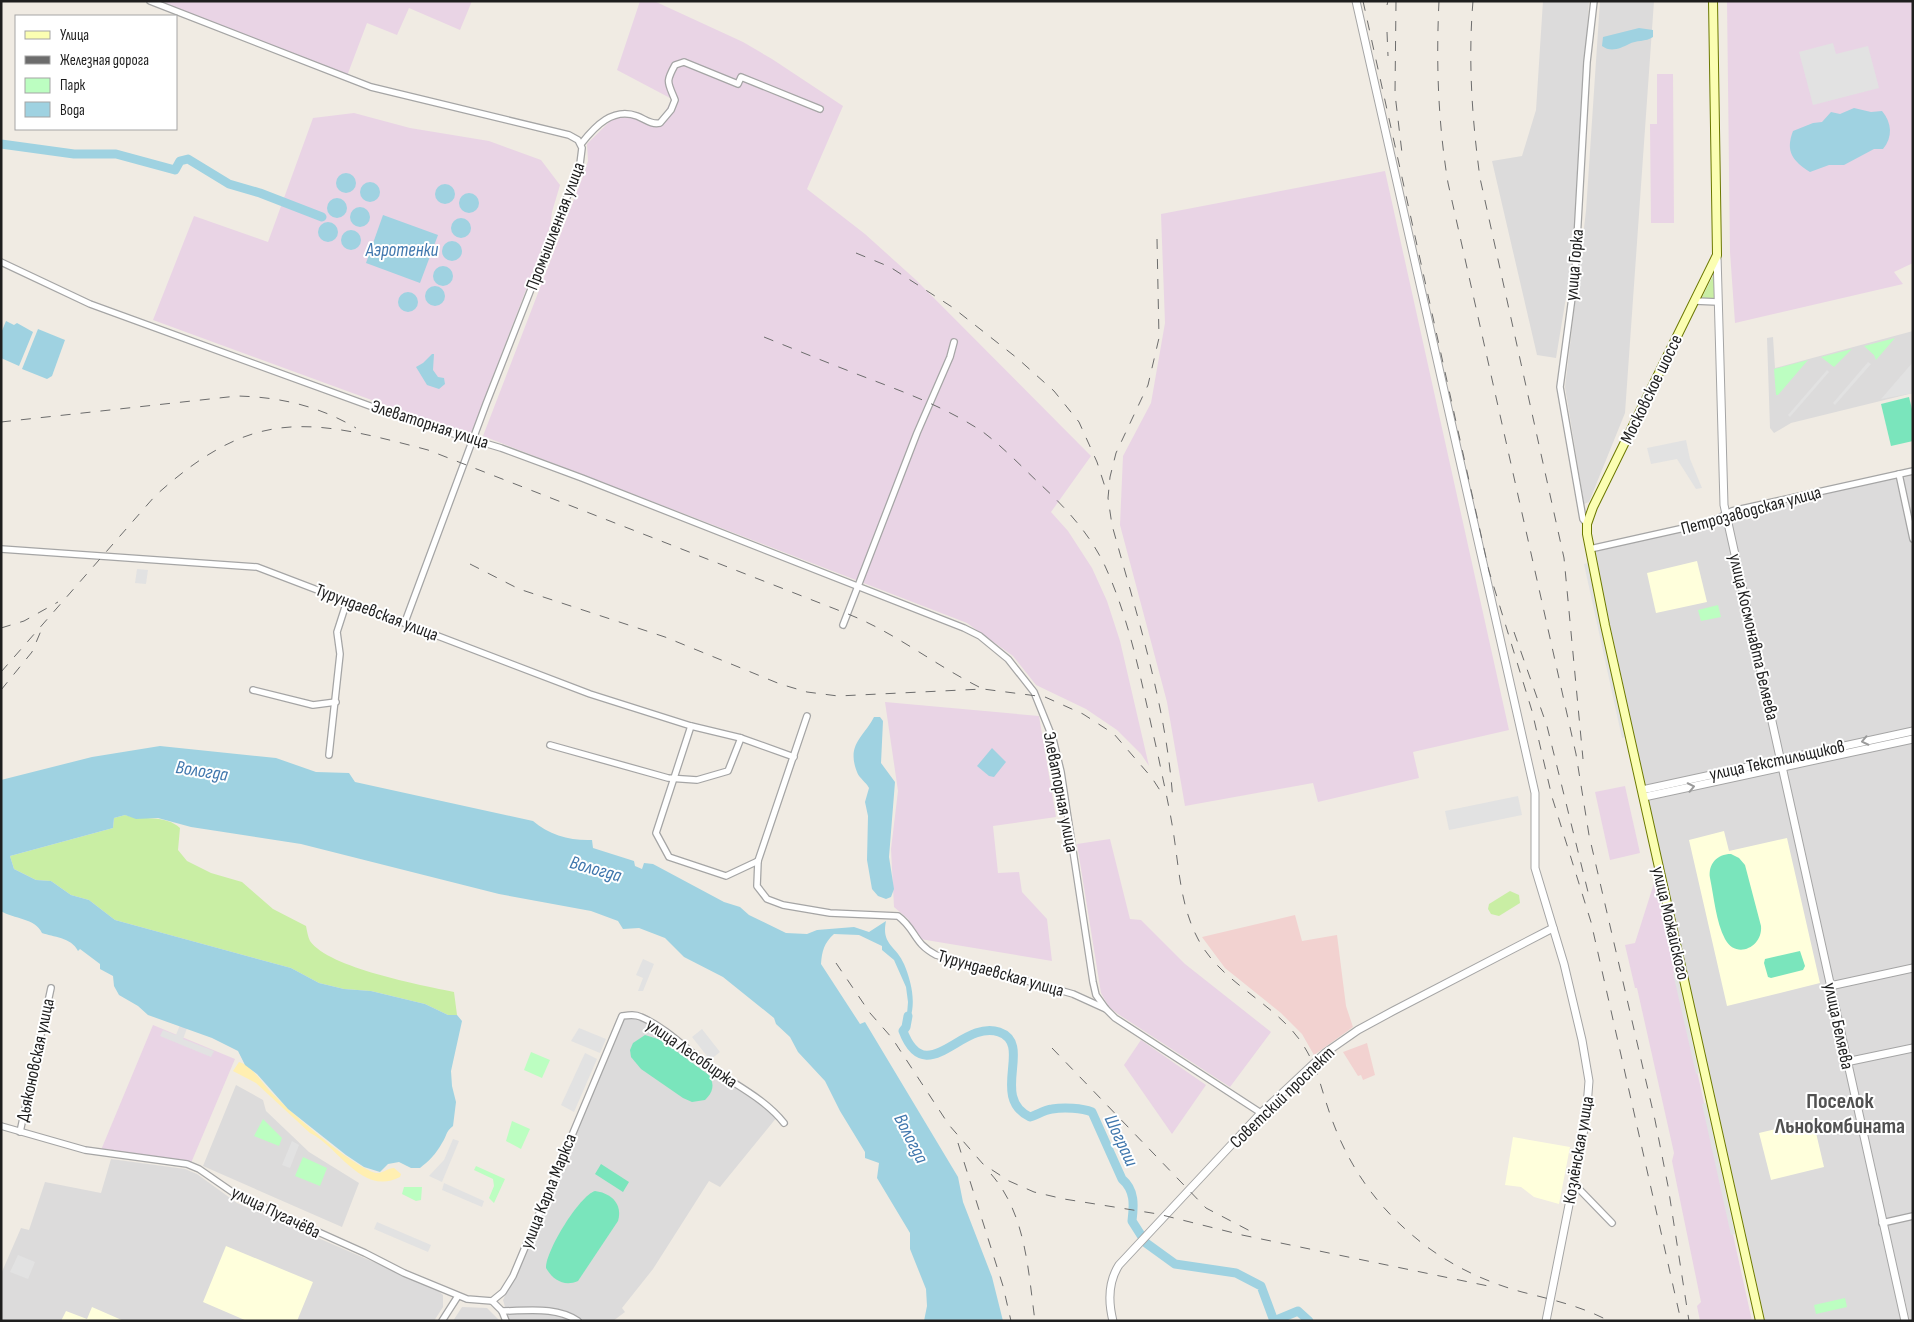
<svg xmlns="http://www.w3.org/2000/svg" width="1914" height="1322" font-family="'Sofia Sans Condensed',sans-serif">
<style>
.residential{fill:#dcdbdb}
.commercial{fill:#f2d2d0}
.industrial{fill:#e9d4e5}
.education{fill:#ffffdc}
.grass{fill:#c9eea4}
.sand{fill:#ffefb1}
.park{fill:#bcfec1}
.pitch{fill:#7ae5bc}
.parking{fill:#e2e2e2}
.water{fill:#9fd2e1}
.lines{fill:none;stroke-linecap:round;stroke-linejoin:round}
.river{stroke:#9fd2e1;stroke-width:9}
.minor-casing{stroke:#a5a5a5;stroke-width:8}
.tertiary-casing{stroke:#a5a5a5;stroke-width:9}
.secondary-casing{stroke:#6c7900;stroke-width:10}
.minor{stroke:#fff;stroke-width:5.5}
.tertiary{stroke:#fff;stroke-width:7}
.secondary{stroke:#fbfeb2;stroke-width:8}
.rail{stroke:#6c6c6c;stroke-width:1;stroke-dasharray:10 10;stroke-linecap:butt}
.oneway{stroke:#9a9a9a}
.labels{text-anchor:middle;stroke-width:4;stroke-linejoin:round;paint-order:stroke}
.street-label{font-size:18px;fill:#1e1e1e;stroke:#fff}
.water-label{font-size:19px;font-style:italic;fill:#4077ad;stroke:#fff}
.district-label{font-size:22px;font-weight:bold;fill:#515151;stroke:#fff}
</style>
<rect width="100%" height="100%" fill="#f0ebe3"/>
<g class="residential">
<polygon points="1543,1 1589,1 1574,249 1556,358 1537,355 1492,161 1522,156 1536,110"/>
<polygon points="1600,1 1654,1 1625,413 1589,502 1584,504 1565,387 1586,211"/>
<polygon points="1913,331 1913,393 1791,423 1774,433 1770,428 1767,338 1773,337 1775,368"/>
<polygon points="1913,475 1913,527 1902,478"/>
<polygon points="1897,478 1913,551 1913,728 1783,756 1729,514"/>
<polygon points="1724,520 1776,757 1645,786 1594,551"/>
<polygon points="1913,742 1913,965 1832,982 1786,768"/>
<polygon points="1779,770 1901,1321 1765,1321 1648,799"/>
<polygon points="1913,971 1913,1045 1849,1058 1833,988"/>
<polygon points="629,1017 640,1019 669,1037 770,1110 777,1117 720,1187 709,1181 653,1269 622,1308 625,1312 613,1321 583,1321 565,1311 547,1308 505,1307 503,1300 545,1207 574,1135 624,1018"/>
<polygon points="1913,1051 1913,1213 1884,1219 1850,1064"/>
<polygon points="236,1085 263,1100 266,1111 309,1152 359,1183 342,1227 203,1166"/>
<polygon points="111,1159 185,1169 197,1174 237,1203 436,1289 443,1295 443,1307 434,1321 1,1321 1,1274 21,1228 29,1230 45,1182 101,1193"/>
<polygon points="1913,1219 1913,1321 1910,1321 1886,1225"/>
<polygon points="462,1307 487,1308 500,1321 453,1321"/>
<polygon points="547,1313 563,1315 574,1321 508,1320 508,1314"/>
</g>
<g class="commercial">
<polygon points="1295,915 1302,941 1337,935 1346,1006 1353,1027 1314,1055 1302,1034 1281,1013 1225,968 1202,937"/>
<polygon points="1367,1043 1375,1075 1363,1080 1361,1075 1358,1076 1343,1052"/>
</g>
<g class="industrial">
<polygon points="159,1 472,1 460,30 409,8 397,35 367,23 347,76"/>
<polygon points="640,1 654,1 743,42 772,59 843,106 807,189 865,234 916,280 1091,456 1051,512 1068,531 1092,568 1107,601 1120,641 1149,766 1141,754 1117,730 1086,709 1036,685 1013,656 967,623 483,436 583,176 588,161 587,144 620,111 660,121 672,99 617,70"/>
<polygon points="1727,1 1913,1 1913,263 1894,272 1903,284 1735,323 1730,252"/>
<polygon points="1657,74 1673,74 1674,223 1651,223 1650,124 1657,124"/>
<polygon points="354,113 410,128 489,141 541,160 560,185 552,212 550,227 470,436 153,320 194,216 268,242 313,118"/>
<polygon points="1385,171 1509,730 1413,752 1419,778 1318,802 1313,783 1185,806 1167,702 1120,525 1123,456 1151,403 1165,323 1161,214"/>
<polygon points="885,702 1039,716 1056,817 993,826 998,873 1019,872 1022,892 1047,919 1052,961 920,939 908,919 894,907 891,849 898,791"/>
<polygon points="1625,786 1640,853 1610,860 1595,792"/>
<polygon points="1110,839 1130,919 1141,920 1185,964 1271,1032 1230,1087 1118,1014 1109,1007 1101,993 1077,844"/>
<polygon points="1655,880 1752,1321 1700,1321 1697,1306 1701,1302 1672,1161 1674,1153 1637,988 1635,988 1625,945 1635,943"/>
<polygon points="153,1025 235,1059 191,1163 101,1150"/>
<polygon points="1141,1040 1206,1085 1172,1134 1124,1065"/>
</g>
<g class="education">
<polygon points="1697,561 1707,602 1656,613 1647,573"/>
<polygon points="1724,831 1729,851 1787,838 1820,983 1727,1006 1689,840"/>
<polygon points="1813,1120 1824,1167 1771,1180 1759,1133"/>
<polygon points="1513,1137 1570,1147 1559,1204 1534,1197 1521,1187 1505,1185"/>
<polygon points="226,1246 313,1282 297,1321 247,1321 203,1302"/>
<polygon points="92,1307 124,1321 61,1321 66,1311 87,1319"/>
</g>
<g class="grass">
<polygon points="1713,276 1715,276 1715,300 1701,299"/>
<path d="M125,815C143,821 165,814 180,828L178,850L187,861L211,873L242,882L273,909L306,926C307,931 308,937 310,941C329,968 421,985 454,992L457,1015H448L425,1004L371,991L344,989L319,983L291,968L115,920L89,900L71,895L51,881L36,880L14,869L10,856L113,828L114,818Z"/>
<polygon points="1510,891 1519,895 1520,903 1499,916 1491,914 1488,909 1489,904"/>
</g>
<path class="sand" d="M239,1062C251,1065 261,1081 269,1090C288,1110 351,1166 376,1173C382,1174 388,1168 394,1168L401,1174L400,1177C362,1197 338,1146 310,1133L256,1083L233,1071Z"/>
<g class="park">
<polygon points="1895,338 1876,360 1874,355 1864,346"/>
<polygon points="1852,349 1834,367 1821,357"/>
<polygon points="1808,360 1778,395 1776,395 1774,369"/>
<polygon points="1718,605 1721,617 1701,621 1698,610"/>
<polygon points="531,1052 550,1060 542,1078 524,1070"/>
<polygon points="263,1119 282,1138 279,1146 254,1136"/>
<polygon points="512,1121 530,1129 521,1149 506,1141"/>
<polygon points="303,1157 327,1168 320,1186 295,1176"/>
<polygon points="476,1166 505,1179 494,1203 489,1198 494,1186 493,1179 474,1170"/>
<polygon points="404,1187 422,1187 421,1200 416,1201 402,1194"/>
<polygon points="1845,1298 1847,1307 1816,1314 1814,1305"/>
</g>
<g class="pitch">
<polygon points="1909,397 1913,413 1913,441 1891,446 1881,404"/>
<path d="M1731,854L1739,858L1745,865L1761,926C1763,947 1736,960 1725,939C1716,922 1714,897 1710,878C1708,864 1717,854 1731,854Z"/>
<polygon points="1800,951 1805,966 1803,970 1771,978 1768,977 1764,963 1765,959"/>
<path d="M645,1035L661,1040L709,1075C715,1085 713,1092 705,1100L692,1102L683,1098L641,1069L631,1057L630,1050L633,1043Z"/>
<polygon points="601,1164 629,1182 623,1192 595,1174"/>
<path d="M595,1191C611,1193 623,1204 618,1221L578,1281C564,1287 553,1280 546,1268C545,1252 579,1196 595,1191Z"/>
</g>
<g class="parking">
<polygon points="1833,43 1836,54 1868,46 1879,88 1813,105 1799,52"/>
<polygon points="1868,362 1871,364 1835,405 1833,403"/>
<polygon points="1913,362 1913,393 1881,399"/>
<polygon points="1827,370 1829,372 1790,417 1788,415"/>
<polygon points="1686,440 1690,459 1702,488 1696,489 1677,459 1651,464 1647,448"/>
<polygon points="1588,563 1626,737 1622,738 1584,564"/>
<polygon points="137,569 148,570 146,584 135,583"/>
<polygon points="1518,796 1522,815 1449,830 1445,811"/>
<polygon points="643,959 654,964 643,991 638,991 643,978 636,975"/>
<polygon points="1677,972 1699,1073 1696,1074 1673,973"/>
<polygon points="182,1020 189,1023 183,1039 214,1051 211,1057 160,1036 163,1030 176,1035"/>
<polygon points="579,1028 606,1039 600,1053 571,1041"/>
<polygon points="702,1029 720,1052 710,1060 692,1037"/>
<polygon points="585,1053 597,1059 574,1112 561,1105"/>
<polygon points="1706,1103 1735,1234 1731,1235 1702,1104"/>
<polygon points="453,1139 459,1141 442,1182 429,1176 444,1160"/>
<polygon points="292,1141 299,1145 290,1168 282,1165"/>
<polygon points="444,1183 484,1201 482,1207 442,1190"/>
<polygon points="377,1222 431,1245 428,1252 374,1229"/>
<polygon points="18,1255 35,1262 28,1279 10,1272"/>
</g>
<g class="water">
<path d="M1639,28L1653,30V37C1646,42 1636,40 1629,44C1621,48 1611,53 1602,46L1603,37Z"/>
<path d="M1854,108L1871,112L1882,111C1892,123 1893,137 1883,149H1874L1844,165H1829L1810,172C1793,161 1785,152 1793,131L1813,123L1822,122L1831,112L1840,114Z"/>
<circle cx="346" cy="183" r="10"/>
<circle cx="370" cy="192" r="10"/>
<circle cx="445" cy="194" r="10"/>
<circle cx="469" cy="203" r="10"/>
<circle cx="337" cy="208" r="10"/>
<circle cx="360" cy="217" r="10"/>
<polygon points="383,215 438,235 420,283 366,263"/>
<circle cx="461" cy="228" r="10"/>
<circle cx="328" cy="232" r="10"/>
<circle cx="351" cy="240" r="10"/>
<circle cx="452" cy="251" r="10"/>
<circle cx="443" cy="276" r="10"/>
<circle cx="435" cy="296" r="10"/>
<circle cx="408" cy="302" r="10"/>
<polygon points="6,321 14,325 17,323 33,332 19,366 1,358 1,333"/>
<polygon points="38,329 65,340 52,376 47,379 22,369"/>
<polygon points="432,354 434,354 433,370 438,377 444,378 445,384 439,389 427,385 416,367 423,363"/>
<path d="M874,717H880L883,721L881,763L895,782L889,857L894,889L891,897L886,899L878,896L872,889L867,860L868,816L865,802L869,788C866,782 859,778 857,772C846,744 864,737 874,717Z"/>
<path d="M160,746L276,758L316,772L349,773L355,782L533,821C549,835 571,841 592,840L593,848L634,861L635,866L642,869L644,863L653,864L724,902L740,907L749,915L786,933L807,934L817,930L854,927L869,932L886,921C881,945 896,945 904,964C912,983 918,1008 906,1027L908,1002L906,987L894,960L882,950V946L859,935L834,934C824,943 822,951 821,964L860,1024L865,1022L958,1177L963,1202L992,1277L1003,1321H924L927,1306L926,1289L910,1249V1233L877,1178L879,1163L865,1158V1152L840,1111L825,1081L798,1052L790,1037L776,1024L774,1018L723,977L684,957L665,938L639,928L623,929L618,921L591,911L499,894L301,844L191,827L158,818L136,819L125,815L114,818L113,828L10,856L14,869L36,880L51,881L71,895L89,900L115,920L291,968L319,983L344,989L371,991L425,1004L448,1015H457L462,1021L451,1071L452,1086L456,1102L453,1126C445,1132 447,1136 442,1143C436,1154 429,1161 420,1168H411L399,1162L388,1164L380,1172L364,1167L346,1155L288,1109L257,1074L245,1065L238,1051L212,1038L148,1015L138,1006L119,995L114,986L113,976L100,969V964L80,949L78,951C71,937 53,937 42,933C35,918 14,919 1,911V780L92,757Z"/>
<polygon points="992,748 1006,762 994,777 989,776 977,766"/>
</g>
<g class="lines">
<g class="river">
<polyline points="1,144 74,154 116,154 175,170 180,161 188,159 229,184 260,193 322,217"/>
<path d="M908,1016L906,1027L903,1031C926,1091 962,1019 999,1032C1034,1044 989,1097 1030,1117C1037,1115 1044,1110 1052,1109C1064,1107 1082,1108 1092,1112L1122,1179C1135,1190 1134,1205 1132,1221L1146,1243L1175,1264L1236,1273L1261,1286L1274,1321"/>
<polyline points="1274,1321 1298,1311 1309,1321"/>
</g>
<defs>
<g id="minor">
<polyline points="150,1 371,87 569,135 578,140 582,148 580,164 486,404 405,622"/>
<path d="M581,144C595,126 613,107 637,116C645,119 651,125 660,123L671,110L675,100C668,82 665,83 675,65L684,62L738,84L741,77L820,109"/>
<polyline points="1,262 90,304 414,422 501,448 582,478 964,628 980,636 1008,659 1034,692 1053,739 1061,772 1093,982 1096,995 1106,1009"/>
<polyline points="1695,301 1718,302"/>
<polyline points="1899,474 1913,539"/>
<polyline points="1587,524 1583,519 1560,387 1575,275 1587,62 1594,1"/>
<polyline points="1,549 257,567 590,694 691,726 741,738 794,757"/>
<polyline points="1590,549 1711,522 1732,511 1913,471"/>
<polyline points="843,625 917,433 950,357 954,342"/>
<polyline points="253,690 313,705 336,702"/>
<path d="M807,716L758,861L757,886L767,899L783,905L830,913L898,916C916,929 913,943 936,955L1073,994L1106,1009L1115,1018L1261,1113"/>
<polyline points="691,726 656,833 669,857 726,876 758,861"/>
<polyline points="550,745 668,778 697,780 728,771 741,738"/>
<polyline points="329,755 340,654 337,632 347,601"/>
<polyline points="1,1126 85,1150 187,1164 199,1169 238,1196 365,1253 404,1273 467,1299 492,1301 502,1311 506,1321"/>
<polyline points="20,1132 51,988"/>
<polyline points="1572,1187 1580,1190 1612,1223"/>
<polyline points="1882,1223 1913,1216"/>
<path d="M492,1301L503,1292L513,1276L622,1016C629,1015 635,1014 641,1017C667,1028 687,1050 710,1067C735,1085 764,1098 784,1123"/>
<path d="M502,1311C527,1311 556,1306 578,1321"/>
<polyline points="442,1321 458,1296"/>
</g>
<g id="tertiary">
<polyline points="1356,1 1535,793 1535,868 1564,964 1582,1040 1589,1081 1586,1119 1546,1321"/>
<polyline points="1717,255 1724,505 1905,1321"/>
<polyline points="1642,790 1913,731"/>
<polyline points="1644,797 1913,739"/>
<polyline points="1830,986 1913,968"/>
<polyline points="1846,1062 1913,1048"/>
<path d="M1113,1321C1108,1301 1108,1282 1119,1265L1261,1113L1325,1053L1358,1030L1393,1011L1553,928"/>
</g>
<polyline id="secondary" points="1713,1 1717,255 1593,507 1587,524 1587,534 1605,625 1760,1321"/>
</defs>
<use href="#minor" class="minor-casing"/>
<use href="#tertiary" class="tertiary-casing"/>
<use href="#secondary" class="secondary-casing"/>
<use href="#minor" class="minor"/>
<use href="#tertiary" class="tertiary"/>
<use href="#secondary" class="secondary"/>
<g class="rail">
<polyline points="1363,1 1489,571 1532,711 1552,797 1591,922 1681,1321"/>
<polyline points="1396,1 1395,94 1402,153"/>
<path d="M1439,1C1436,63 1438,122 1448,183L1576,754L1589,835L1655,1120L1668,1186L1689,1321"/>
<path d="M1473,1C1468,60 1472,119 1480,178L1564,558L1583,759"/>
<polyline points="1387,5 1388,1"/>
<polyline points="1387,32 1388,56"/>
<path d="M1157,239L1159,338L1148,385L1116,453L1110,477L1108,498L1112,525C1137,616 1167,708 1173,802"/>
<polyline points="856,253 890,267 952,307 1017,358 1054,391 1079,422 1097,462 1107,493"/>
<path d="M764,337C801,352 838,367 875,381C912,395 950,410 983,432C1003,447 1022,467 1040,484C1065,507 1090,534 1105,566C1132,625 1143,691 1158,755C1163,780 1169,805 1173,830C1179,867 1180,905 1198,939C1222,985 1279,1004 1305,1048C1318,1069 1322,1092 1330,1114C1346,1161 1373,1202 1411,1234C1443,1262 1482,1281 1522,1292C1553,1300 1581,1306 1609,1321"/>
<path d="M1,422L237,396C280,397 319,406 356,428"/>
<polyline points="470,564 519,589 665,637 780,684 807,692 838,696 983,689 1045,697 1083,714 1114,734 1152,778 1163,795"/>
<polyline points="1,628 24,621 58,602"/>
<polyline points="1514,632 1547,726 1588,892"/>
<path d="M1,672L155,496C253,407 308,418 428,450L848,614C896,633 936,666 983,689"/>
<polyline points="1,690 32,652 43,626"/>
<polyline points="836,963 870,1013 892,1038 949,1125 983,1164 1009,1181 1034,1192 1064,1199 1158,1214 1242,1235 1493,1287"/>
<polyline points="1052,1048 1206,1208 1252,1232"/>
<polyline points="958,1143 1003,1286 1011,1321"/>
<path d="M991,1174C1026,1214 1028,1270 1035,1321"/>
</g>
</g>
<defs><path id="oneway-chevron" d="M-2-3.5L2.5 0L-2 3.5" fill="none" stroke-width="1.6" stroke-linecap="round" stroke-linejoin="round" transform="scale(1.25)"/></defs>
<g class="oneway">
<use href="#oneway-chevron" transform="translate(1865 741) rotate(168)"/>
<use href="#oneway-chevron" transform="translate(1691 787) rotate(-12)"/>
</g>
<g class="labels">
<g class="street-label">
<text transform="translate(555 226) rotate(-69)" y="6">Промышленная улица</text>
<text transform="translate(1574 265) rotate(-85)" y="6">улица Горка</text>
<text transform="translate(1651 389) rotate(-64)" y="6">Московское шоссе</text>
<text transform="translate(430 424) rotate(18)" y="6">Элеваторная улица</text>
<text transform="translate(1751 510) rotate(-15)" y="6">Петрозаводская улица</text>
<text transform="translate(377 612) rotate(21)" y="6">Турундаевская улица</text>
<text transform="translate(1754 637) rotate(77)" y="6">улица Космонавта Беляева</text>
<text transform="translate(1777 760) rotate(-12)" y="6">улица Текстильщиков</text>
<text transform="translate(1061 792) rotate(79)" y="6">Элеваторная улица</text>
<text transform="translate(1671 923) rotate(77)" y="6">улица Можайского</text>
<text transform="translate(1001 973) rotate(16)" y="6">Турундаевская улица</text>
<text transform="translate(1839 1026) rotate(78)" y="6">улица Беляева</text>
<text transform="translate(692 1053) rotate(35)" y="6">улица Лесобиржа</text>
<text transform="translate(35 1060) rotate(-78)" y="6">Дьяконовская улица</text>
<text transform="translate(1282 1097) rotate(-44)" y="6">Советский проспект</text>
<text transform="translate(1578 1150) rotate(-80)" y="6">Козлёнская улица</text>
<text transform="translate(548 1191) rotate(-68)" y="6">улица Карла Маркса</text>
<text transform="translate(276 1212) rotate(26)" y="6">улица Пугачёва</text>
</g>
<g class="water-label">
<text x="402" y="256">Аэротенки</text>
<text transform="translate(202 770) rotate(9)" y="7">Вологда</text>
<text transform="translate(596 868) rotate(16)" y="7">Вологда</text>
<text transform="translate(912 1138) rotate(63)" y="7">Вологда</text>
<text transform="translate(1122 1140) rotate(65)" y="7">Шограш</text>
</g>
<g class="district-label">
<text x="1840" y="1108">Поселок<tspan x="1840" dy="25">Льнокомбината</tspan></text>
</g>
</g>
<rect width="1914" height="1322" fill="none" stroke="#1e1e1e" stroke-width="5"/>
<rect x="15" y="15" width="162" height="115" fill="#ffffff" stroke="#a5a5a5"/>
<rect x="25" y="31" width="25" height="8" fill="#fbfeb2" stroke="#a5a5a5"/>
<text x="60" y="40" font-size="15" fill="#1e1e1e">Улица</text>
<rect x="25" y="56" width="25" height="8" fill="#6c6c6c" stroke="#a5a5a5"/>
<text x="60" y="65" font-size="15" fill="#1e1e1e">Железная дорога</text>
<rect x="25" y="78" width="25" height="15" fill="#bcfec1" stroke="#a5a5a5"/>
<text x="60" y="90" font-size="15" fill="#1e1e1e">Парк</text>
<rect x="25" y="102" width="25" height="15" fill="#9fd2e1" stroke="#a5a5a5"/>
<text x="60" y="115" font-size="15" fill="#1e1e1e">Вода</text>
</svg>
